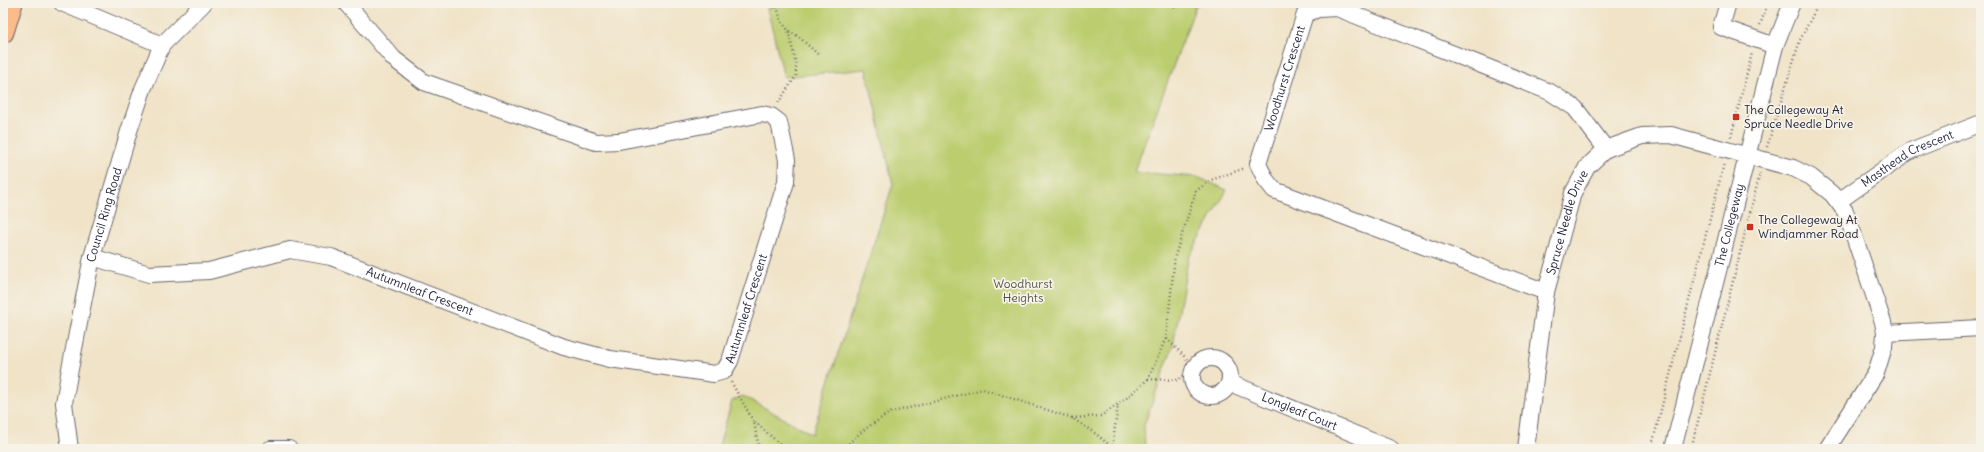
<svg xmlns="http://www.w3.org/2000/svg" width="1984" height="452" font-family="Delius,sans-serif">
<style>
.green{fill:#bccd70;stroke:#6f7856}
.lines{fill:none;stroke-linecap:round;stroke-linejoin:round}
.minor-casing{stroke:#6a666c;stroke-width:18}
.major-casing{stroke:#6a666c;stroke-width:23}
.path{stroke:#6a666c;stroke-width:2.5;stroke-dasharray:1 3;stroke-linecap:butt}
.minor{stroke:#fff;stroke-width:16}
.major{stroke:#fabc8b;stroke-width:21}
.poi-dot{fill:#c8321e;stroke:#f7f3e8;stroke-width:1.5}
.labels{text-anchor:middle;stroke-width:3.5;stroke-linejoin:round;paint-order:stroke}
.street-label{font-size:12px;fill:#22223b;stroke:#f7f3e8}
.poi-label{font-size:12px;fill:#22223b;stroke:#f7f3e8;text-anchor:start}
.park-label{font-size:12px;fill:#50554b;stroke:#f7f3e8}
</style>
<rect width="100%" height="100%" fill="#f7f3e8"/>
<filter id="ink" filterUnits="userSpaceOnUse"><feTurbulence type="fractalNoise" baseFrequency=".025" numOctaves="2"/><feDisplacementMap in="SourceGraphic" scale="8" xChannelSelector="R" yChannelSelector="G"/><feConvolveMatrix kernelMatrix="1 2 1 2 8 2 1 2 1" color-interpolation-filters="sRGB"/></filter>
<filter id="wash" filterUnits="userSpaceOnUse"><feTurbulence type="fractalNoise" baseFrequency=".012" numOctaves="4" result="noise"/><feDisplacementMap in="SourceGraphic" scale="16" xChannelSelector="R" yChannelSelector="G"/><feGaussianBlur stdDeviation="0.9" result="paint"/><feColorMatrix in="noise" values="0 0 0 0 0 0 0 0 0 0 0 0 0 0 0 0 0 1.4 0 .05"/><feComposite in="paint" operator="in"/></filter>
<g filter="url(#wash)">
<rect width="100%" height="100%" fill="#f0e3c7"/>
<polygon class="green" points="802,3 1205,3 1196,5 1134,172 1197,177 1227,190 1188,259 1173,346 1144,425 1145,449 718,449 732,401 743,396 812,434 893,184 866,69 784,77 767,8"/>
</g>
<g filter="url(#ink)">
<g class="lines">
<defs>
<g id="minor">
<polyline points="62,3 162,45"/>
<polyline points="1728,3 1721,27 1775,46"/>
<path id="s1" d="M1839,201L1910,151L1981,123"/>
<path id="s2" d="M92,257L149,274L209,271L290,250L331,257L564,347L610,359L714,374L724,371L730,361L786,182L787,160L779,122L771,116L762,114L619,141L596,142L424,82L394,59L346,3"/>
<path id="s3" d="M1546,292L1274,190L1266,180L1258,164L1305,14L1318,9L1337,8L1550,92L1575,108L1606,149"/>
<polyline points="1885,333 1981,328"/>
<circle cx="1211" cy="377" r="19"/>
<path id="s4" d="M1230,383L1391,449"/>
<path id="s5" d="M70,449L64,403L70,369L92,257L129,131L143,89L162,45L204,3"/>
<polyline points="270,449 289,449"/>
<path id="s6" d="M1526,449L1546,292L1573,193L1587,167L1606,149L1642,136L1671,135L1793,168L1811,177L1832,194L1845,211L1849,221L1883,322L1885,333L1884,347L1876,373L1827,449"/>
<path id="s7" d="M1673,449L1775,46L1792,3"/>
</g>
<polyline id="major" points="3,32 12,3"/>
</defs>
<use href="#minor" class="minor-casing"/>
<use href="#major" class="major-casing"/>
<g class="path">
<polyline points="776,3 781,21 788,30 796,64 796,76 778,103"/>
<polyline points="1174,8 1176,3"/>
<polyline points="1760,25 1768,3"/>
<polyline points="789,31 799,37 820,56"/>
<polyline points="1731,137 1752,53"/>
<polyline points="1767,147 1800,40 1819,3"/>
<polyline points="1148,379 1178,380 1193,369 1186,358 1166,338"/>
<polyline points="731,382 754,422 759,449"/>
<polyline points="1072,418 1101,416 1128,397 1148,379 1166,338 1175,256 1196,191 1211,180 1245,168"/>
<polyline points="755,422 782,446 792,449"/>
<polyline points="843,449 862,431 889,413 983,389 1072,418 1096,434 1108,444 1109,449"/>
<polyline points="1112,449 1118,405"/>
<polyline points="1651,449 1724,164"/>
<polyline points="1691,449 1760,173"/>
</g>
<use href="#minor" class="minor"/>
<use href="#major" class="major"/>
</g>
</g>
<g class="poi-dot">
<rect x="1732" y="113" width="8" height="8" rx="2"/>
<rect x="1746" y="223" width="8" height="8" rx="2"/>
</g>
<g class="labels">
<g class="street-label">
<text dy="4" stroke="none"><textPath href="#s3" startOffset="411">Woodhurst Crescent</textPath></text>
<text dy="4" stroke="none"><textPath href="#s1" startOffset="81">Masthead Crescent</textPath></text>
<text dy="4" stroke="none"><textPath href="#s5" startOffset="239">Council Ring Road</textPath></text>
<text dy="4" stroke="none"><textPath href="#s6" startOffset="231">Spruce Needle Drive</textPath></text>
<text dy="4" stroke="none"><textPath href="#s7" startOffset="231">The Collegeway</textPath></text>
<text dy="4" stroke="none"><textPath href="#s2" startOffset="340">Autumnleaf Crescent</textPath></text>
<text dy="4" stroke="none"><textPath href="#s2" startOffset="724">Autumnleaf Crescent</textPath></text>
<text dy="4" stroke="none"><textPath href="#s4" startOffset="75">Longleaf Court</textPath></text>
</g>
<g class="poi-label">
<text x="1744" y="114">The Collegeway At<tspan x="1744" dy="14">Spruce Needle Drive</tspan></text>
<text x="1758" y="224">The Collegeway At<tspan x="1758" dy="14">Windjammer Road</tspan></text>
</g>
<g class="park-label">
<text x="1023" y="288">Woodhurst<tspan x="1023" dy="14">Heights</tspan></text>
</g>
</g>
<rect width="1984" height="452" fill="none" stroke="#f7f3e8" stroke-width="16"/>
</svg>
